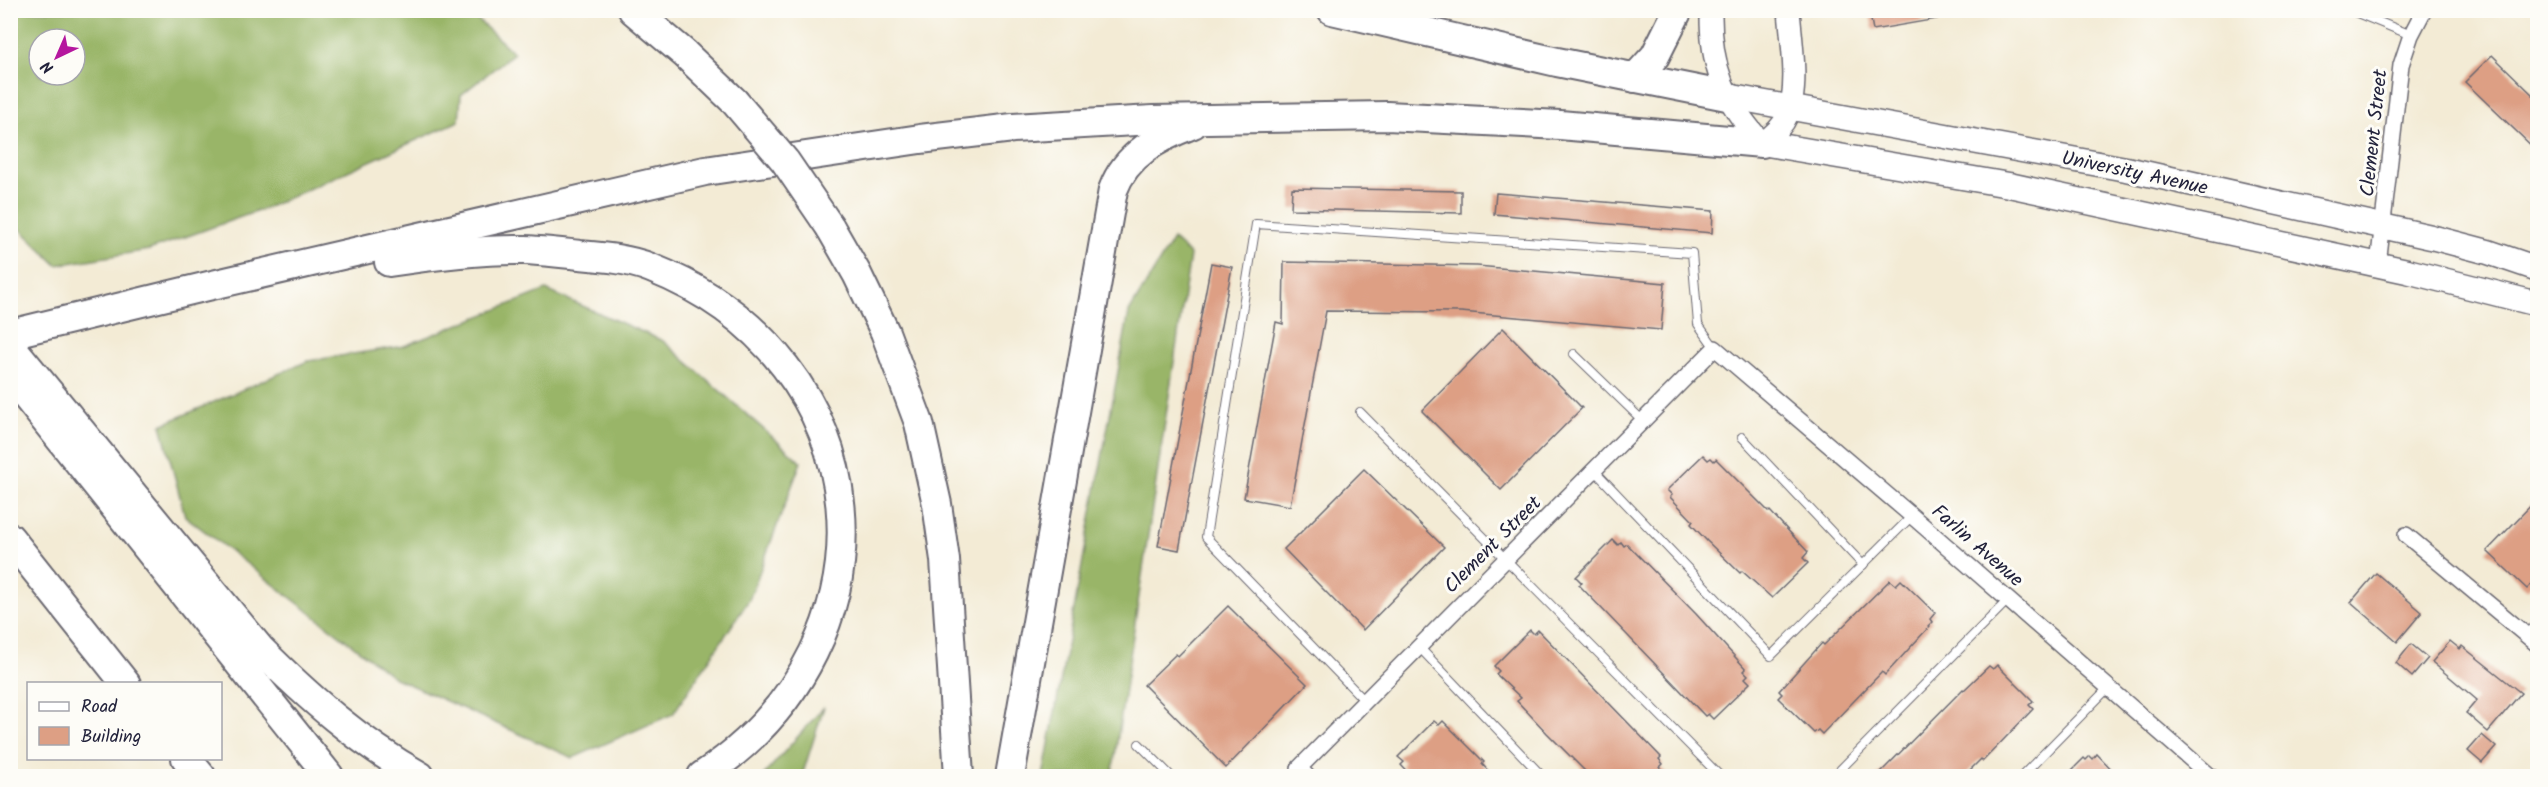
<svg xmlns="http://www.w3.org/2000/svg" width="2548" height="787" font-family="Kalam,sans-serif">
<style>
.forest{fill:#99b567;stroke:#5e6c51;stroke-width:1.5;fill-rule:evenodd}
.building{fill:#dd9f84}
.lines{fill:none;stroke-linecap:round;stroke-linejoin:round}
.service-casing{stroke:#6b6871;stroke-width:10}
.minor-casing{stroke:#6b6871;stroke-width:18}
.secondary-casing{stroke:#6b6871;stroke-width:24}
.primary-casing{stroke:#6b6871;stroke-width:27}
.motorway-casing{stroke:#6b6871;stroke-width:32}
.service{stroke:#fff;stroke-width:8}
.minor{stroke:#fff;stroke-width:15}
.secondary{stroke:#fff;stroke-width:21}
.primary{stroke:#fff;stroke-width:24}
.motorway{stroke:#fff;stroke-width:28}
.motorway-bridge-casing{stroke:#6b6871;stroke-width:32;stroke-linecap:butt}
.motorway-bridge{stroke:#fff;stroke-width:28}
.labels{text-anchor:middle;stroke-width:6;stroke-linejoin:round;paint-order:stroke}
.street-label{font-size:20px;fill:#22223b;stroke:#fdfcf7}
</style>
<rect width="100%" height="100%" fill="#fdfcf7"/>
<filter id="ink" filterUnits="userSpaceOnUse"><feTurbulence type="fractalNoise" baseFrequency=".0167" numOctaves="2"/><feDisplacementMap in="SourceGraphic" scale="12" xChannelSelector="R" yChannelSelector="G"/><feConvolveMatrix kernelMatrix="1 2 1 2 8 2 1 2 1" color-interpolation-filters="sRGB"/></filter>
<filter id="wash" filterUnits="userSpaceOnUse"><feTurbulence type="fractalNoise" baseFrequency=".008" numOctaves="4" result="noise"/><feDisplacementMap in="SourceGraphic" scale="24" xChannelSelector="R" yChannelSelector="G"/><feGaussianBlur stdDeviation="1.35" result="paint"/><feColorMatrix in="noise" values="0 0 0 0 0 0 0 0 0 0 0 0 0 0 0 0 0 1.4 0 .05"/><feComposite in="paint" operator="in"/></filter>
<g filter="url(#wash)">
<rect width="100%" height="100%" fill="#f3ebd5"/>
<g class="forest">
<path d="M131,11L203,13L206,10L468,11L514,53L461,95L459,121L266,208L149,250L57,265L11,220V11ZM39,39H75V75H39Z"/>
<polygon points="1173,239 1190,255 1112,776 1043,776 1129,312"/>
<polygon points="546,290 663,341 801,462 749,600 673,714 573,758 395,678 185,516 161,425 308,361 404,346"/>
<polygon points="824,707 802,776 763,776"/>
</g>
<g id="blocks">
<g class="building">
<polygon points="1869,10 1936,10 1937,19 1873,30"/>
<polygon points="2492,55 2538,100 2538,152 2465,82"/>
<polygon points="1292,188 1461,191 1461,213 1291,209"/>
<polygon points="1496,193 1713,211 1712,233 1494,214"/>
<polygon points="1284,262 1477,266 1665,283 1661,330 1461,312 1326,311 1290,506 1244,498 1276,322 1283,324"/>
<polygon points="1211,263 1232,267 1179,550 1158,546"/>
<polygon points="1503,328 1582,408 1501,490 1422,411"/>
<polygon points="1703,455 1708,460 1711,458 1714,461 1716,459 1769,512 1770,511 1808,552 1803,558 1808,563 1772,598 1742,571 1740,573 1707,541 1691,524 1693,521 1670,497 1672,495 1667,490"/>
<polygon points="1364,469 1444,547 1363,630 1284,549"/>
<polygon points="2538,498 2538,578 2527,589 2487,551"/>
<polygon points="1613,540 1618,545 1621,542 1624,546 1627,544 1696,614 1746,669 1744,671 1748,675 1745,678 1750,683 1713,719 1708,714 1705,716 1579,585 1582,583 1576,577"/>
<polygon points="2376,573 2422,612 2397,642 2351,602"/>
<polygon points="1890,580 1896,585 1901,580 1935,613 1930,619 1932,622 1928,626 1929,627 1885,675 1882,672 1822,734 1818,730 1814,733 1778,698 1782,694 1779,691 1822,643 1824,645"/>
<polygon points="1228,606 1307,684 1226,768 1144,685 1176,654 1178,656"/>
<polygon points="1530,630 1534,634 1538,630 1578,671 1661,757 1659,759 1663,764 1660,767 1670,777 1591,777 1547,733 1517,701 1521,698 1496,674 1499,671 1494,666"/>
<polygon points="2450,641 2460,649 2462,646 2521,693 2488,732 2466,713 2477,700 2432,662"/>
<polygon points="2411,644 2428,658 2412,677 2396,663"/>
<polygon points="1997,665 2033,701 2029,705 2033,709 1983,761 1981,759 1963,777 1876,777 1963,689 1964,690 1989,666 1993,669"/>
<polygon points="1434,721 1439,725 1443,721 1484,762 1482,764 1494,777 1412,777 1401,765 1404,762 1398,757"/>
<polygon points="2482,735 2496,747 2482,763 2468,751"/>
<polygon points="2097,754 2119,777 2065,777 2084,758 2086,760 2090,756 2093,759"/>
</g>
</g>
</g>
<g filter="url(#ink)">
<use href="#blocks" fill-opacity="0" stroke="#6b6871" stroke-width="1.5"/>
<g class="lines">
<defs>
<g id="service">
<polyline points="2350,10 2411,35"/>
<polyline points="1574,354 1643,421"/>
<polyline points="1360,412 1720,776"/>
<polyline points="1742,437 1863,565"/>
<polyline points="1594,470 1771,656 1912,516"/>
<polyline points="2526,636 2538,623"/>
<polyline points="1419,647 1542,776"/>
<polyline points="1365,701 1206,537 1256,224 1692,253 1698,324 1715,348"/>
<polyline points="1139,744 1171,776"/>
<polyline points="1834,776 2008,600"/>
<polyline points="2022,776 2108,688"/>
</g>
<g id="minor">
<polyline points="2378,265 2401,65 2411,35 2424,10"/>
<polyline points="2406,535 2538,645"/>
<polyline points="1307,776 1299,768 1715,348 1912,516 2210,776"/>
</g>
<path id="secondary" d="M1711,10C1710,66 1724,102 1762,143C1772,136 1782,128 1787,116C1800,89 1791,40 1789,10"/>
<g id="primary">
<polyline points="1727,96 2126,169 2431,237 2488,252 2538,269"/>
<polyline points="1762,143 2009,185 2407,271 2538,304"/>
</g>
<g id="motorway">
<polyline points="633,10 685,54 734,101"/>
<polyline points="1332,10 1557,62 1727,96"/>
<polyline points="1635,78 1655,56 1678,10"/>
<polyline points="830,227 857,274 885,332 919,423 937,504 945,560 959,776"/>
<path d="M389,262C434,255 480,249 525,250C543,251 562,253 580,255C603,257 629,259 651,268C882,359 908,641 702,776"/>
<polyline points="10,334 208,286 705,171 920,139 1013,128 1153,120 1387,116 1560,125 1762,143"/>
<path d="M10,345L260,649C309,698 359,742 420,776"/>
<polyline points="10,376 329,776"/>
<polyline points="10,538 126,684"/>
<polyline points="186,758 201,776"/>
<path d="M1010,776L1113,190C1126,154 1159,137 1193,124"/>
</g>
</defs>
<use href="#service" class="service-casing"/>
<use href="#minor" class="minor-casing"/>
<use href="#secondary" class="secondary-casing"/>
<use href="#primary" class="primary-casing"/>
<use href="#motorway" class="motorway-casing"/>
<use href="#service" class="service"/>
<use href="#minor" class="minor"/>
<use href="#secondary" class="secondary"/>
<use href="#primary" class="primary"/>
<use href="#motorway" class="motorway"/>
<defs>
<polyline id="motorway-bridge" points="734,101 785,161 830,227"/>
</defs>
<use href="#motorway-bridge" class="motorway-bridge-casing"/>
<use href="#motorway-bridge" class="motorway-bridge"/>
</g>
</g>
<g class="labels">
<g class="street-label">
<text transform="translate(2373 133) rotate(-84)" y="7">Clement Street</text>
<text transform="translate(2135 172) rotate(12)" y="7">University Avenue</text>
<text transform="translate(1492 544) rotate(-45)" y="7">Clement Street</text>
<text transform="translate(1978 545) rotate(41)" y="7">Farlin Avenue</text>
</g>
</g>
<rect width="2548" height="787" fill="none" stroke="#fdfcf7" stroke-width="36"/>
<rect x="27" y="682" width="195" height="78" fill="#fdfcf7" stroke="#a5a5ac" stroke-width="1.5"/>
<rect x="39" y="702" width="30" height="9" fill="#ffffff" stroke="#a5a5ac" stroke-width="1.5"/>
<text x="81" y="712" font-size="18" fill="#22223b">Road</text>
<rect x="39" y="727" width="30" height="18" fill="#dd9f84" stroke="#a5a5ac" stroke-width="1.5"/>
<text x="81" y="742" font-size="18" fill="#22223b">Building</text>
<g transform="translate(57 57) rotate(224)"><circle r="28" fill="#fdfcf7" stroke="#a5a5ac" stroke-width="1.5"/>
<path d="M0-4.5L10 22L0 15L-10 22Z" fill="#b5179e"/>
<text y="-9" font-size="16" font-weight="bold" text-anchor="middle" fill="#22223b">N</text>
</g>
</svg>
